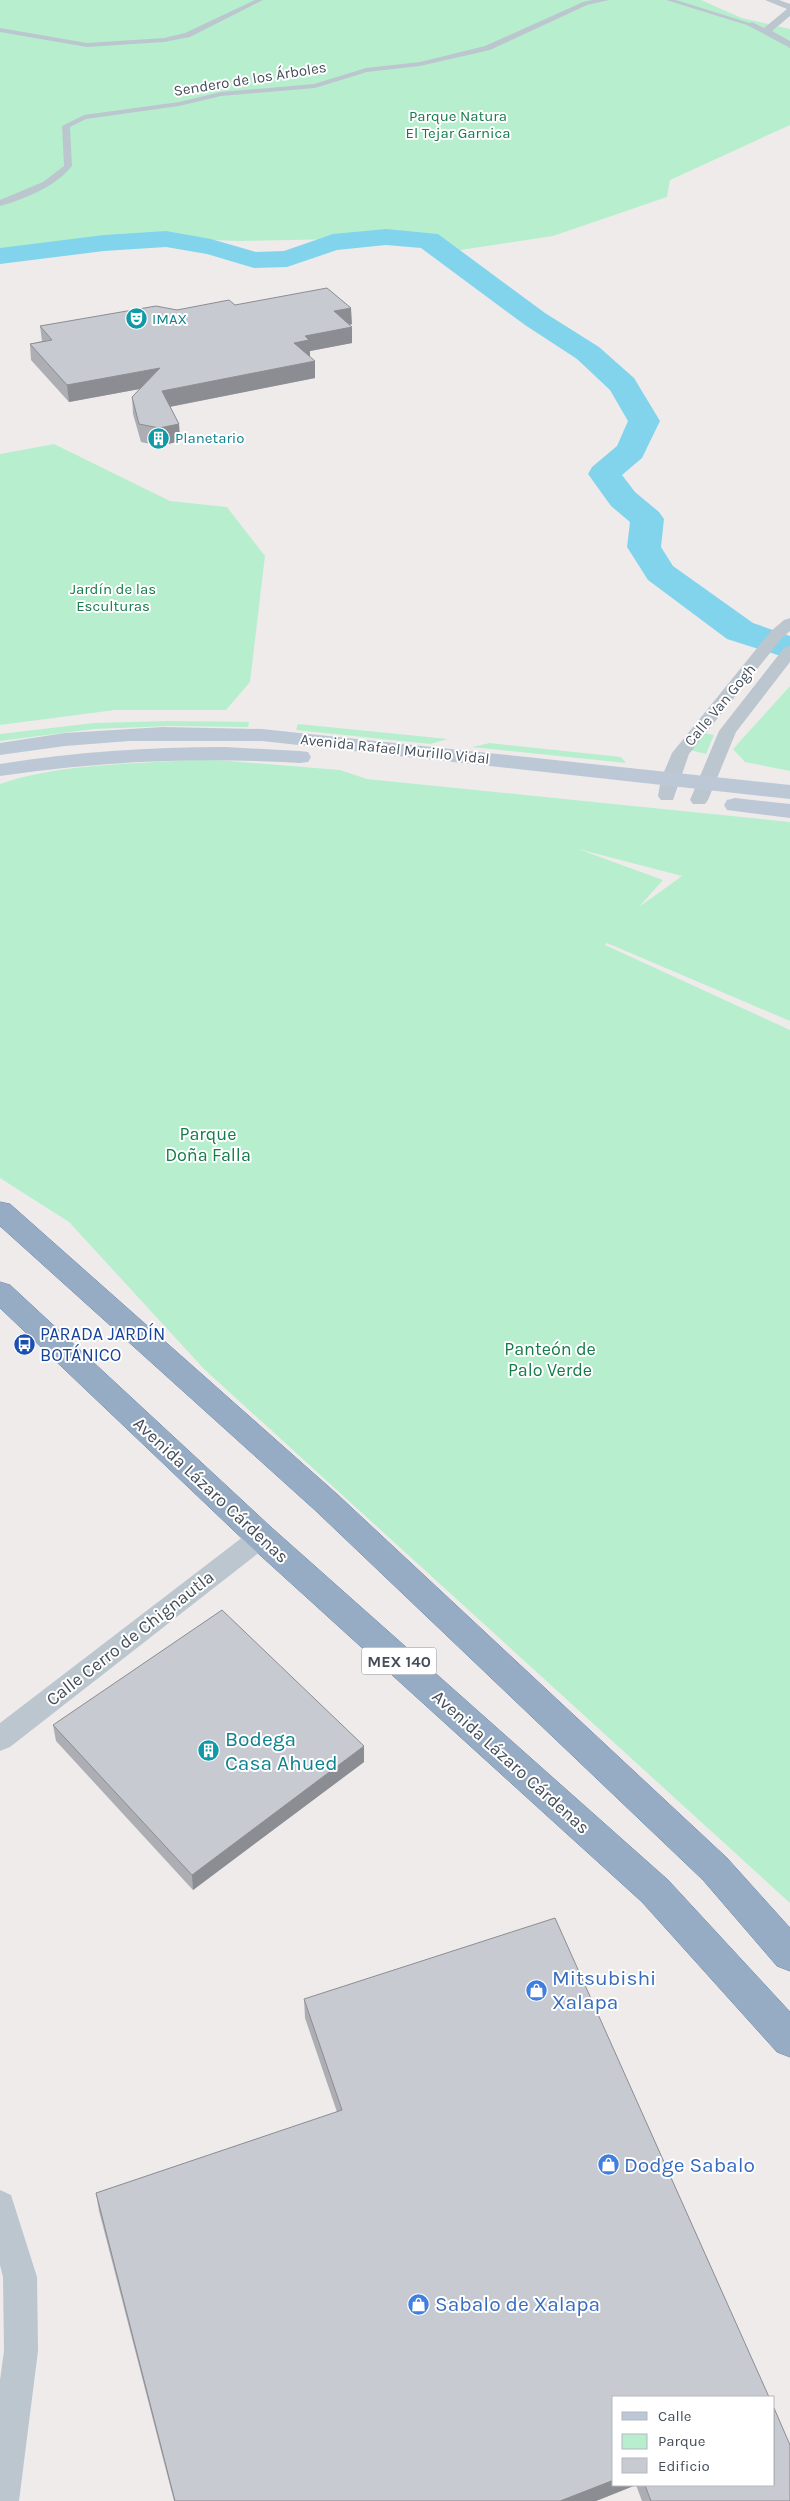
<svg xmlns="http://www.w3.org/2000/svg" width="790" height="2501" font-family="Karla,sans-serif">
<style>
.green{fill:#b7efce;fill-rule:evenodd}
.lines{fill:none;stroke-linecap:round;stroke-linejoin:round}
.river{fill:#82d4ed;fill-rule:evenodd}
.trunk-casing{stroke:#6c87a8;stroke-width:1}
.pedestrian{fill:#bcc6cf;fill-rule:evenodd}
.minor{fill:#bcc6cf;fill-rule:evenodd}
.secondary{fill:#bdc8d6;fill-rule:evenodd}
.trunk{fill:#96abc4;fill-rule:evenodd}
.wall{fill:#acaeb4}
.shaded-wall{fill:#8c8d92}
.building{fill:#c8cad1;stroke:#8c8d92}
.labels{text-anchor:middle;stroke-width:4;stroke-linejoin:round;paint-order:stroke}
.far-street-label{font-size:15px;fill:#444e59;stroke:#fff}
.far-park-label{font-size:15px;fill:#147b4a;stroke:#fff}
.far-culture-label{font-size:15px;fill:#0d838f;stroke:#fff;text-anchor:start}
.shield{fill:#fff;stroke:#7c838b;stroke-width:1}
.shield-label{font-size:16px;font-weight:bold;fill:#444e59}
.park-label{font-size:18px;fill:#147b4a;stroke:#fff}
.transit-label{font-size:18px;fill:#164399;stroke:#fff;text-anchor:start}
.street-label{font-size:18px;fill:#444e59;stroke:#fff}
.near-culture-label{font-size:21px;fill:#0d838f;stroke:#fff;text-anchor:start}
.near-shop-label{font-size:21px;fill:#366cbe;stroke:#fff;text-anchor:start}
</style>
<rect width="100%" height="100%" fill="#efebeb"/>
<g class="green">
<polygon points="0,0 701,0 742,18 790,29 790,125 670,180 667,197 553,236 454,251 381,235 342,239 241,241 155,238 96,243 47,255 0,258"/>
<polygon points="54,444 170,501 227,507 265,556 250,682 226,710 115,710 0,725 0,454"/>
<polygon points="790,686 790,771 745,762 733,749"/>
<polygon points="168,721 249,722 248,727 168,726 94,729 0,741 0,734 94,723"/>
<polygon points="298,724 448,739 430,744 296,730"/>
<polygon points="705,733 714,735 706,754 690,750"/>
<polygon points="490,743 621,757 626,763 472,747"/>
<path d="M204,759L340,770L367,779L790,822V1021L607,943L605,945L790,1030V1903L204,1369L69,1222L0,1178V784C60,763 140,764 204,759ZM578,849L682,876L639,907L663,880Z"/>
</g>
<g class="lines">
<polygon class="river" points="386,229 438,234 545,313 599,347 634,378 660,421 642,458 622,475 635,492 659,512 664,519 661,547 673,566 753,623 790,636 790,659 727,639 648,580 627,547 630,522 611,506 588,474 592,467 617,446 628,421 610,390 577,359 525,325 421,248 386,245 337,250 287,267 254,268 207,254 166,247 104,251 0,264 0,248 104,235 166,231 211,239 256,252 284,251 333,234"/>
<defs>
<g id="trunk">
<polygon points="0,1202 10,1204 338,1495 727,1858 790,1928 790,1971 777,1966 703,1880 316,1511 0,1226"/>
<polygon points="0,1282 10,1285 272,1528 668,1880 790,2012 790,2057 777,2052 642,1902 250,1546 0,1308"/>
</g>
</defs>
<use href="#trunk" class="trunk-casing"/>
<g class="pedestrian">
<polygon points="255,0 263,0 190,37 164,42 87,47 0,32 0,28 87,43 164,38 185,33"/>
<path d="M592,0H609L587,5L490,50L420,66L367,72L315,88L221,96L179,106L86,119L70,127L72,166C55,187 25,199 0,206V200L43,182L64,166L62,126L84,115L179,102L221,92L314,84L366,68L420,62L485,46L583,2Z"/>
<polygon points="666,0 676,0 756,25 750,26"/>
</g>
<g class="minor">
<polygon points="765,0 779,0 790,4 790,16 772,31 790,41 790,48 747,25 752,22 764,28 787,9"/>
<polygon points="790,618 790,631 782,638 689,754 673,800 661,800 658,796 661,779 672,753 770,632 784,620"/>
<polygon points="790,646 790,662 736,732 708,800 705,804 693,804 690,800 719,731 784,648"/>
<polygon points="261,1527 270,1530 274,1537 270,1544 10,1747 0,1751 0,1723 252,1530"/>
<polygon points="0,2190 11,2195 37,2277 38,2351 19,2501 0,2501 0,2380 4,2351 3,2277 0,2265"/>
</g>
<g class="secondary">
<polygon points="163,727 262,729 790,785 790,799 262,741 130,741 65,746 0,755 0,743 65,733"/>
<path d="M225,747L300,751L308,752L311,757L308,762L300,763C199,757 100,761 0,776V764C75,752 149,747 225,747Z"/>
<polygon points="735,798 790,804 790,818 727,810 724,805 727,800"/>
</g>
<use href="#trunk" class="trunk"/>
</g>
<g class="wall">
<polygon points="235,305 352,324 350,325 352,343 310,351 309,356 315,378 170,407 179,424 180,441 160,446 141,442 133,414 132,397 140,389 69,402 31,360 30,344 42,341 40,326 177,310"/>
<polygon points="53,1725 364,1762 193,1890 56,1741"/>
<polygon points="304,1999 614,2485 774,2485 790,2501 642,2501 636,2485 596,2501 174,2501 99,2211 96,2193 337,2112 305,2018"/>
</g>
<g class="shaded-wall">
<polygon points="351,308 352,324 334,328 334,311"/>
<polygon points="352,327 352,343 310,351 310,356 294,359 294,343 305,336"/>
<polygon points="315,361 315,378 163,408 162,391"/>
<polygon points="160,368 161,385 69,402 67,385"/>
<polygon points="179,424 180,441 160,446 159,428"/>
<polygon points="364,1746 364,1762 193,1890 192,1875"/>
<polygon points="614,2480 614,2485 636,2485 596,2501 560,2501"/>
</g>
<g class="building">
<polygon points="327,288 351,308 334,311 352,327 305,336 309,340 294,343 315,361 162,391 179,424 159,428 139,424 132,397 160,368 67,385 30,344 52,340 40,326 156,306 177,310 229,300 235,305"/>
<polygon points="222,1610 364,1746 192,1875 53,1725"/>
<polygon points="555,1918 769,2397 614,2397 614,2480 560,2501 175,2501 96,2193 342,2110 304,1999"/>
<polygon points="774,2408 790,2445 790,2501 651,2501 645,2485 774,2485"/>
</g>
<defs>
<symbol id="theatre-disc" viewBox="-11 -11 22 22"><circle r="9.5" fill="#0f9aa8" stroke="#fff"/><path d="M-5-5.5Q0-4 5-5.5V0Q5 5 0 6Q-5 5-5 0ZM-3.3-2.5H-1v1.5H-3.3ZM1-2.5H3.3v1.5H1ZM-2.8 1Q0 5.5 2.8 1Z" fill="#fff"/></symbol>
<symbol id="building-disc" viewBox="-11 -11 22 22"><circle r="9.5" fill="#0f9aa8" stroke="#fff"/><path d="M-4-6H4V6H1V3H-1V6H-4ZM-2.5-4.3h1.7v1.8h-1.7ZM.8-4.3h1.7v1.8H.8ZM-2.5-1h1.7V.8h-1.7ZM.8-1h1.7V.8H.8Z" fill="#fff"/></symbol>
<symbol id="bus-disc" viewBox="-11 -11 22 22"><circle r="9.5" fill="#1a4fb4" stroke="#fff"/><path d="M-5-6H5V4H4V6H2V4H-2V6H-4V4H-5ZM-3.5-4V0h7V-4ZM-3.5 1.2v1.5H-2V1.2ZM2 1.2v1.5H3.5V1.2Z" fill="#fff"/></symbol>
<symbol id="shop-disc" viewBox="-11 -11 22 22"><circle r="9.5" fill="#3f7fe0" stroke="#fff"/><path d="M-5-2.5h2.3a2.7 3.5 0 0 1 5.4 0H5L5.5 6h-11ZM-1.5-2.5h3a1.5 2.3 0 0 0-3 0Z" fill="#fff"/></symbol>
</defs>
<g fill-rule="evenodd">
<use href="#theatre-disc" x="124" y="306" width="25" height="25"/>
<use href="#building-disc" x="146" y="426" width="25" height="25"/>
<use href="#bus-disc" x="12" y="1332" width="25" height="25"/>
<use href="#building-disc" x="196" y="1738" width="25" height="25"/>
<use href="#shop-disc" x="524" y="1978" width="25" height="25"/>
<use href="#shop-disc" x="596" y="2152" width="25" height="25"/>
<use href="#shop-disc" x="406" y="2292" width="25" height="25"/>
</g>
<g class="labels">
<g class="far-street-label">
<text transform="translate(250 79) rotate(-9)" y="5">Sendero de los Árboles</text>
<text transform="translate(720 705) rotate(-50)" y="5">Calle Van Gogh</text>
<text transform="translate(395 749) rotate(6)" y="5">Avenida Rafael Murillo Vidal</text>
</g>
<g class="far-park-label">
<text x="458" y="121">Parque Natura<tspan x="458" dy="17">El Tejar Garnica</tspan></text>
<text x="113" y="594">Jardín de las<tspan x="113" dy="17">Esculturas</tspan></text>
</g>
<g class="far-culture-label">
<text x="152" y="324">IMAX</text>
<text x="175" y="443">Planetario</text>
</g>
<rect class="shield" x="361.5" y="1647.5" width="75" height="27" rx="4"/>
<g class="shield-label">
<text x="399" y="1667">MEX 140</text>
</g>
<g class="park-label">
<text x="208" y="1140">Parque<tspan x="208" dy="21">Doña Falla</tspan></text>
<text x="550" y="1355">Panteón de<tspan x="550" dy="21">Palo Verde</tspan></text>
</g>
<g class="transit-label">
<text x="40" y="1340">PARADA JARDÍN<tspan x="40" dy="21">BOTÁNICO</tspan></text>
</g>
<g class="street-label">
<text transform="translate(211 1490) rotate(43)" y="6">Avenida Lázaro Cárdenas</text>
<text transform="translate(130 1638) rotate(-38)" y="6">Calle Cerro de Chignautla</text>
<text transform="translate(511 1762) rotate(42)" y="6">Avenida Lázaro Cárdenas</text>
</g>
<g class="near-culture-label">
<text x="225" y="1746">Bodega<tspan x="225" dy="24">Casa Ahued</tspan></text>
</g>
<g class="near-shop-label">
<text x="552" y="1985">Mitsubishi<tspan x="552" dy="24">Xalapa</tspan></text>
<text x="624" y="2172">Dodge Sabalo</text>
<text x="435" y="2311">Sabalo de Xalapa</text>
</g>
</g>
<rect x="612" y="2396" width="162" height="90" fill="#ffffff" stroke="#b4b8bd"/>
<rect x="622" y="2412" width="25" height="8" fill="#bdc8d6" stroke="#b4b8bd"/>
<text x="658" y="2421" font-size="15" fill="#444e59">Calle</text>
<rect x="622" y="2434" width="25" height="15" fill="#b7efce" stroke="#b4b8bd"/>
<text x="658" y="2446" font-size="15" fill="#444e59">Parque</text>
<rect x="622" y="2458" width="25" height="15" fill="#c8cad1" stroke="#b4b8bd"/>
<text x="658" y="2471" font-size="15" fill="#444e59">Edificio</text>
</svg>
